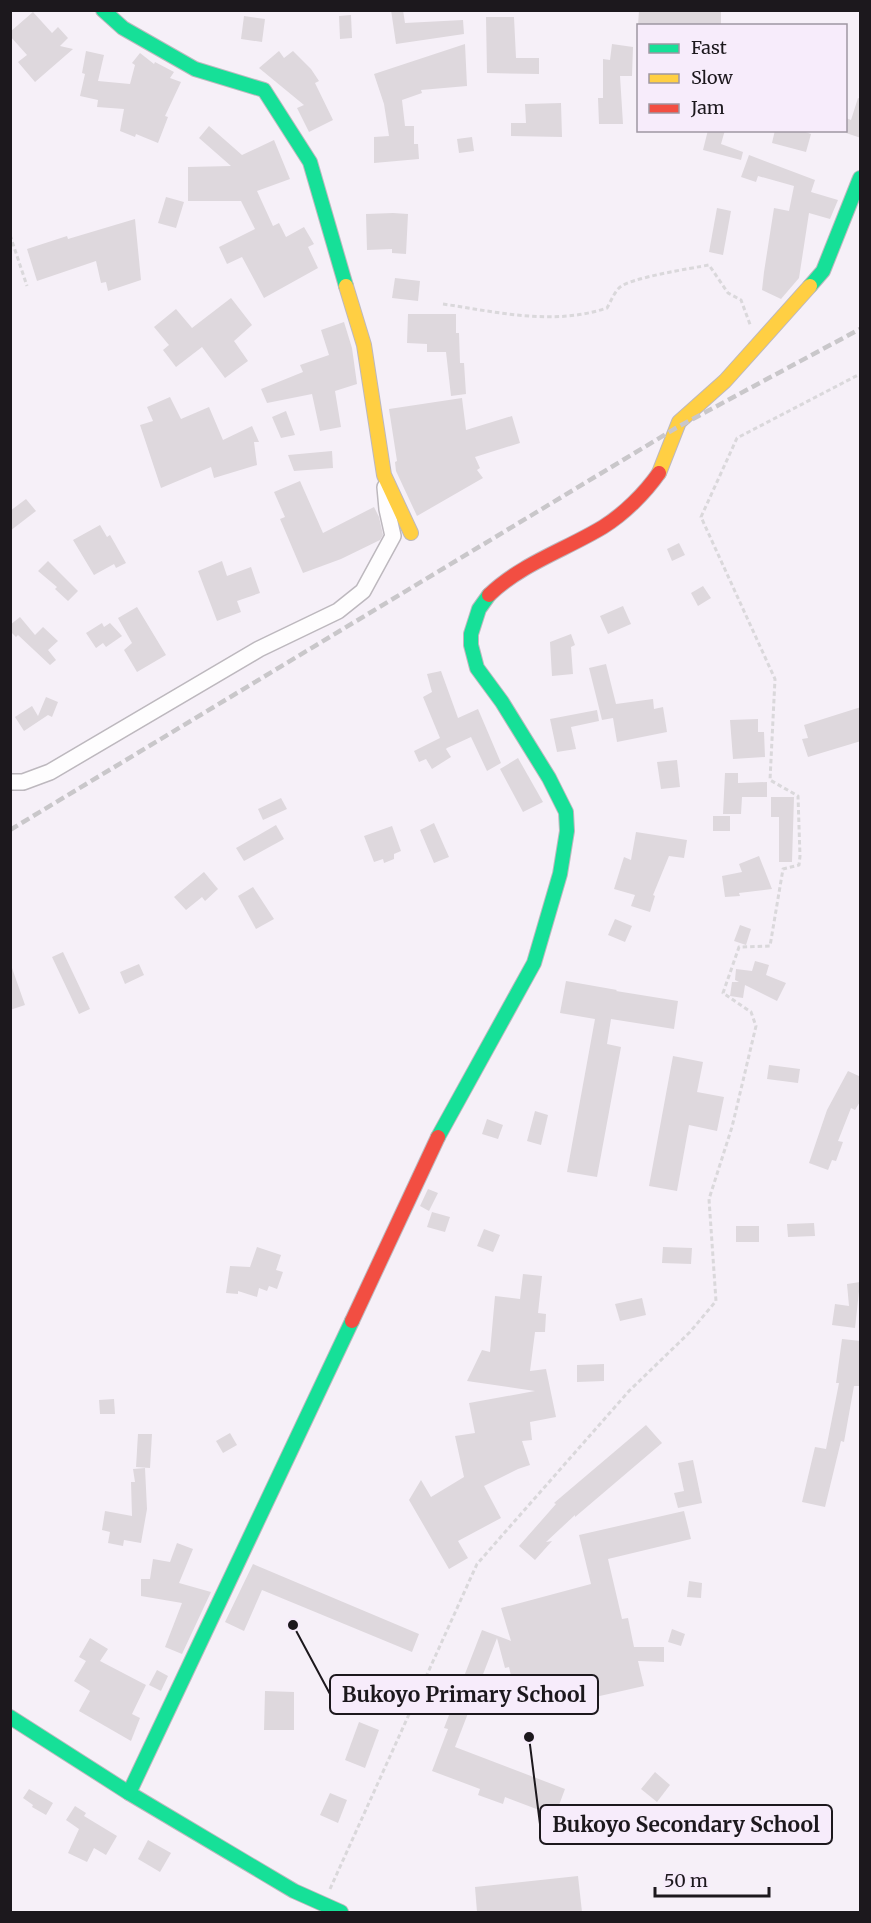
<svg xmlns="http://www.w3.org/2000/svg" width="871" height="1923" font-family="Merriweather,serif">
<style>
.building{fill:#ded8dd}
.lines{fill:none;stroke-linecap:round;stroke-linejoin:round}
.street-casing{stroke:#bdb8be;stroke-width:18}
.fast-casing{stroke:#bdb8be;stroke-width:16}
.slow-casing{stroke:#bdb8be;stroke-width:16}
.jam-casing{stroke:#bdb8be;stroke-width:16}
.path{stroke:#dad8db;stroke-width:3;stroke-dasharray:4.5 3;stroke-linecap:butt}
.street{stroke:#fefdfe;stroke-width:15}
.fast{stroke:#16e098;stroke-width:14}
.slow{stroke:#ffcf43;stroke-width:14}
.jam{stroke:#f24e42;stroke-width:14}
.rail{stroke:#c9c7ca;stroke-width:4.5;stroke-dasharray:9 4.5;stroke-linecap:butt}
.leader{fill:none;stroke:#1c181d;stroke-width:2}
.callout-dot{fill:#1c181d;stroke:#f7ecfb;stroke-width:2}
.callout{fill:#f7ecfb;stroke:#1c181d;stroke-width:2}
.callout-label{font-size:21px;text-anchor:middle;font-weight:bold;fill:#1c181d}
</style>
<rect width="100%" height="100%" fill="#f6f0f8"/>
<g class="building">
<polygon points="391,10 403,10 405,23 463,20 464,34 396,44"/>
<polygon points="639,10 721,10 721,26 638,26"/>
<polygon points="33,12 52,33 58,27 68,38 60,46 73,49 35,82 18,62 27,55 10,36 10,32"/>
<polygon points="351,15 352,38 340,39 339,16"/>
<polygon points="244,16 265,19 262,42 241,39"/>
<polygon points="486,17 514,17 516,58 539,58 539,74 487,73"/>
<polygon points="465,44 467,86 421,90 422,93 402,100 405,126 414,126 414,144 418,144 419,159 374,163 374,137 389,136 384,104 374,74"/>
<polygon points="612,44 633,47 632,76 620,76 623,124 599,124 598,98 603,98 603,59 610,60"/>
<polygon points="86,51 104,55 98,81 130,84 135,65 132,63 140,53 154,64 155,62 174,72 170,78 181,82 165,116 168,117 158,143 136,134 135,137 120,131 124,109 97,107 98,100 80,96 85,74 82,73"/>
<polygon points="279,51 284,58 293,51 311,69 319,81 315,83 333,120 309,132 297,108 304,105 259,68"/>
<polygon points="858,98 861,99 861,138 846,133 846,118 851,120"/>
<polygon points="561,103 562,137 511,136 511,123 526,123 525,104"/>
<polygon points="209,126 242,155 274,140 290,179 257,191 273,226 279,223 286,237 304,227 314,244 308,247 318,268 264,298 242,257 227,264 219,247 255,229 241,201 188,201 188,167 231,166 199,138"/>
<polygon points="708,130 725,130 721,144 743,152 741,160 703,150"/>
<polygon points="775,130 800,130 811,134 806,152 772,143"/>
<polygon points="472,137 474,151 459,153 457,139"/>
<polygon points="749,155 815,180 811,192 838,200 830,219 809,213 799,278 781,299 762,290 764,272 774,208 789,211 794,186 758,176 756,182 741,177"/>
<polygon points="166,197 184,202 176,228 158,223"/>
<polygon points="717,208 731,211 723,255 709,252"/>
<polygon points="393,213 408,214 406,254 392,253 392,249 367,250 366,214"/>
<polygon points="135,219 141,280 108,291 106,282 101,283 96,261 37,281 27,249 67,236 68,239"/>
<polygon points="395,278 420,281 418,301 392,298"/>
<polygon points="231,298 252,325 234,341 248,361 225,378 202,347 176,367 163,350 169,345 154,327 176,309 192,328"/>
<polygon points="408,314 456,314 456,333 459,333 460,363 464,363 466,394 451,396 446,352 427,352 427,344 407,343"/>
<polygon points="344,322 352,348 357,384 335,391 341,427 320,431 312,394 267,403 261,389 303,372 300,365 329,355 321,330"/>
<polygon points="170,397 181,419 209,407 223,440 252,426 259,442 254,442 257,465 214,478 211,467 161,488 140,425 153,421 147,407"/>
<polygon points="462,398 466,430 512,416 520,443 475,457 480,468 477,470 483,478 417,516 396,471 395,462 397,461 389,409"/>
<polygon points="286,411 295,435 281,438 272,417"/>
<polygon points="332,451 333,468 294,471 288,455"/>
<polygon points="300,481 323,533 374,507 379,517 383,535 380,540 341,559 303,573 280,519 285,517 274,492"/>
<polygon points="26,499 36,511 10,531 10,511"/>
<polygon points="100,525 107,537 110,535 126,563 116,568 114,564 94,575 73,540"/>
<polygon points="679,543 685,555 672,561 667,549"/>
<polygon points="48,561 78,591 68,601 55,589 57,587 38,571"/>
<polygon points="222,561 227,576 251,567 260,593 237,601 241,612 217,621 198,571"/>
<polygon points="703,586 711,598 698,606 691,593"/>
<polygon points="623,606 631,624 608,634 600,616"/>
<polygon points="137,607 166,655 137,672 124,650 132,643 118,618"/>
<polygon points="20,617 35,635 43,627 58,641 48,650 56,660 50,665 18,635 16,637 10,631 10,625"/>
<polygon points="102,623 104,627 110,623 122,636 106,647 103,643 96,648 86,633"/>
<polygon points="571,634 575,645 571,647 573,674 552,676 550,642"/>
<polygon points="606,664 616,704 653,699 654,709 663,707 667,732 617,742 613,718 602,720 589,668"/>
<polygon points="441,671 458,718 478,709 501,763 487,771 471,737 447,748 446,749 451,757 432,769 426,759 419,762 414,751 440,738 423,697 432,692 427,674"/>
<polygon points="46,697 58,702 52,717 48,715 24,731 15,717 32,706 38,716"/>
<polygon points="861,707 861,741 808,757 802,739 808,738 804,725"/>
<polygon points="597,710 599,721 571,727 576,749 557,752 550,719"/>
<polygon points="758,719 758,732 764,732 765,757 733,759 730,720"/>
<polygon points="518,758 543,802 523,812 500,769"/>
<polygon points="677,760 680,787 661,789 657,762"/>
<polygon points="725,773 738,773 738,783 767,782 767,797 742,797 741,814 723,814"/>
<polygon points="771,797 794,797 792,862 779,862 779,817 771,817"/>
<polygon points="281,798 287,809 263,820 258,809"/>
<rect x="713" y="816" width="17" height="15"/>
<polygon points="434,823 449,857 434,863 420,830"/>
<polygon points="276,825 284,839 244,861 236,848"/>
<polygon points="392,826 401,851 394,854 394,859 384,863 383,859 374,862 364,836"/>
<polygon points="636,832 687,840 684,858 669,856 653,895 655,896 650,912 631,906 635,895 614,889 624,857 631,860"/>
<polygon points="759,856 772,889 739,893 740,896 725,897 722,876 742,872 739,864"/>
<polygon points="204,872 218,889 205,901 202,897 186,910 174,897"/>
<polygon points="253,887 274,919 256,929 238,896"/>
<polygon points="615,919 632,926 625,942 608,935"/>
<polygon points="740,925 751,929 746,945 734,941"/>
<polygon points="63,952 90,1009 79,1014 52,957"/>
<polygon points="755,961 769,965 766,975 786,983 777,1001 745,985 743,998 730,996 732,982 739,982 735,980 736,969 752,971"/>
<polygon points="139,964 144,975 125,984 120,972"/>
<polygon points="12,968 25,1005 10,1010 10,969"/>
<polygon points="566,981 617,990 616,991 678,1001 674,1029 611,1019 607,1044 621,1047 597,1177 567,1172 595,1019 560,1013"/>
<polygon points="673,1056 703,1062 697,1092 724,1097 717,1131 689,1125 677,1191 649,1186"/>
<polygon points="769,1065 800,1069 798,1083 767,1079"/>
<polygon points="848,1071 861,1077 861,1100 855,1110 851,1108 838,1141 843,1142 836,1161 832,1160 828,1170 809,1163 827,1110"/>
<polygon points="535,1111 548,1115 541,1145 527,1141"/>
<polygon points="487,1119 503,1125 498,1139 482,1134"/>
<polygon points="428,1189 438,1193 429,1211 420,1206"/>
<polygon points="432,1212 450,1217 445,1232 427,1227"/>
<polygon points="814,1223 815,1236 788,1237 787,1224"/>
<rect x="736" y="1226" width="23" height="16"/>
<polygon points="484,1229 500,1235 493,1252 477,1246"/>
<polygon points="257,1247 281,1255 276,1270 283,1272 277,1289 269,1286 267,1291 259,1288 257,1297 238,1291 238,1294 226,1293 230,1266 250,1267"/>
<polygon points="663,1247 692,1248 691,1264 662,1263"/>
<polygon points="523,1274 542,1276 538,1313 546,1314 545,1332 535,1332 530,1371 546,1369 556,1417 530,1422 532,1440 522,1441 530,1465 518,1469 484,1486 501,1518 458,1541 468,1558 449,1569 409,1500 421,1480 431,1497 464,1477 455,1436 475,1433 469,1403 535,1391 467,1381 482,1350 490,1352 495,1296 520,1299"/>
<polygon points="860,1282 855,1328 832,1325 835,1304 849,1306 847,1284"/>
<polygon points="642,1298 646,1315 620,1321 615,1304"/>
<polygon points="842,1339 861,1341 861,1375 859,1386 854,1386 844,1442 841,1441 825,1507 802,1502 815,1447 826,1449 839,1383 836,1383"/>
<polygon points="604,1364 604,1381 577,1382 577,1365"/>
<polygon points="114,1399 115,1414 100,1414 99,1400"/>
<polygon points="646,1425 662,1443 575,1517 575,1515 546,1542 552,1541 535,1560 519,1546 556,1504 554,1503"/>
<polygon points="230,1433 237,1445 223,1453 216,1441"/>
<polygon points="138,1434 152,1434 150,1468 136,1467"/>
<polygon points="693,1460 702,1503 678,1508 674,1493 684,1491 678,1463"/>
<polygon points="145,1468 147,1509 141,1543 124,1540 123,1546 108,1543 110,1532 102,1530 105,1511 132,1516 131,1482 135,1482 133,1469"/>
<polygon points="684,1511 691,1539 608,1559 622,1619 628,1618 634,1647 664,1647 664,1662 638,1661 644,1686 520,1714 509,1667 505,1668 497,1638 455,1747 565,1789 555,1816 505,1797 503,1804 478,1795 480,1789 432,1771 448,1729 444,1728 482,1630 511,1641 501,1608 591,1584 579,1535"/>
<polygon points="177,1543 193,1549 179,1583 211,1592 182,1654 165,1647 182,1603 141,1596 141,1579 150,1579 153,1559 170,1562"/>
<polygon points="253,1564 419,1634 412,1652 262,1590 244,1631 225,1622"/>
<polygon points="689,1581 702,1583 701,1598 687,1597"/>
<polygon points="672,1629 685,1634 681,1646 668,1642"/>
<polygon points="90,1638 108,1649 100,1661 146,1685 132,1714 140,1718 131,1741 79,1711 90,1691 74,1681 86,1661 79,1657"/>
<polygon points="157,1670 168,1676 161,1691 149,1685"/>
<polygon points="265,1691 294,1692 294,1730 264,1730"/>
<polygon points="359,1722 379,1730 365,1768 345,1760"/>
<polygon points="655,1772 670,1785 657,1802 641,1789"/>
<polygon points="29,1789 53,1803 46,1815 32,1807 33,1805 23,1798"/>
<polygon points="330,1793 347,1800 338,1823 320,1815"/>
<polygon points="75,1806 86,1813 84,1816 117,1836 106,1855 94,1848 87,1862 68,1853 79,1829 66,1820"/>
<polygon points="148,1840 171,1853 160,1872 138,1859"/>
<polygon points="578,1876 582,1912 477,1912 475,1887"/>
</g>
<g class="lines">
<defs>
<polyline id="street" points="10,782 23,782 50,772 259,649 338,611 363,591 393,536 387,509 385,487"/>
<g id="fast">
<polyline points="103,10 123,28 195,69 264,90 310,162 346,286"/>
<polyline points="810,286 823,271 860,178"/>
<polyline points="438,1137 534,963 560,874 567,831 566,812 549,778 502,702 477,668 471,645 471,634 479,609 489,595"/>
<polyline points="10,1717 129,1793 294,1891 341,1912"/>
<polyline points="129,1793 352,1321"/>
</g>
<g id="slow">
<polyline points="346,286 364,345 384,475 411,533"/>
<polyline points="659,473 679,422 725,381 810,286"/>
</g>
<g id="jam">
<path d="M489,595C521,564 565,550 603,527C624,514 645,493 659,473"/>
<polyline points="352,1321 438,1137"/>
</g>
</defs>
<use href="#street" class="street-casing"/>
<use href="#fast" class="fast-casing"/>
<use href="#slow" class="slow-casing"/>
<use href="#jam" class="jam-casing"/>
<g class="path">
<polyline points="10,235 27,286"/>
<path d="M443,304C497,312 553,326 607,308C611,301 614,293 619,288C628,278 693,268 709,265L728,293L741,300L751,327"/>
<polyline points="330,1889 477,1564 629,1391 690,1332 716,1301 709,1199 732,1127 756,1026 751,1012 723,993 739,947 770,946 783,869 799,865 800,856 798,796 770,780 775,679 701,517 737,438 860,374"/>
</g>
<use href="#street" class="street"/>
<use href="#fast" class="fast"/>
<use href="#slow" class="slow"/>
<use href="#jam" class="jam"/>
<polyline class="rail" points="10,830 676,428 860,329"/>
</g>
<path class="leader" d="M293 1625L330 1694M529 1737L540 1824"/>
<g class="callout-dot">
<circle cx="293" cy="1625" r="6"/>
<circle cx="529" cy="1737" r="6"/>
</g>
<g class="callout">
<rect x="330" y="1675" width="268" height="39" rx="6"/>
<rect x="540" y="1805" width="292" height="39" rx="6"/>
</g>
<g class="callout-label">
<text x="464" y="1702">Bukoyo Primary School</text>
<text x="686" y="1832">Bukoyo Secondary School</text>
</g>
<rect width="871" height="1923" fill="none" stroke="#1c181d" stroke-width="24"/>
<rect x="637" y="24" width="210" height="108" fill="#f7ecfb" stroke="#9f97a2" stroke-width="1.5"/>
<rect x="649" y="44" width="30" height="9" fill="#16e098" stroke="#9f97a2" stroke-width="1.5"/>
<text x="691" y="54" font-size="18" fill="#1c181d">Fast</text>
<rect x="649" y="74" width="30" height="9" fill="#ffcf43" stroke="#9f97a2" stroke-width="1.5"/>
<text x="691" y="84" font-size="18" fill="#1c181d">Slow</text>
<rect x="649" y="104" width="30" height="9" fill="#f24e42" stroke="#9f97a2" stroke-width="1.5"/>
<text x="691" y="114" font-size="18" fill="#1c181d">Jam</text>
<path d="M655 1887v9h114v-9" fill="none" stroke="#1c181d" stroke-width="3"/>
<text x="664" y="1887" font-size="18" fill="#1c181d" stroke="#f7ecfb" stroke-width="4.5" paint-order="stroke">50 m</text>
</svg>
